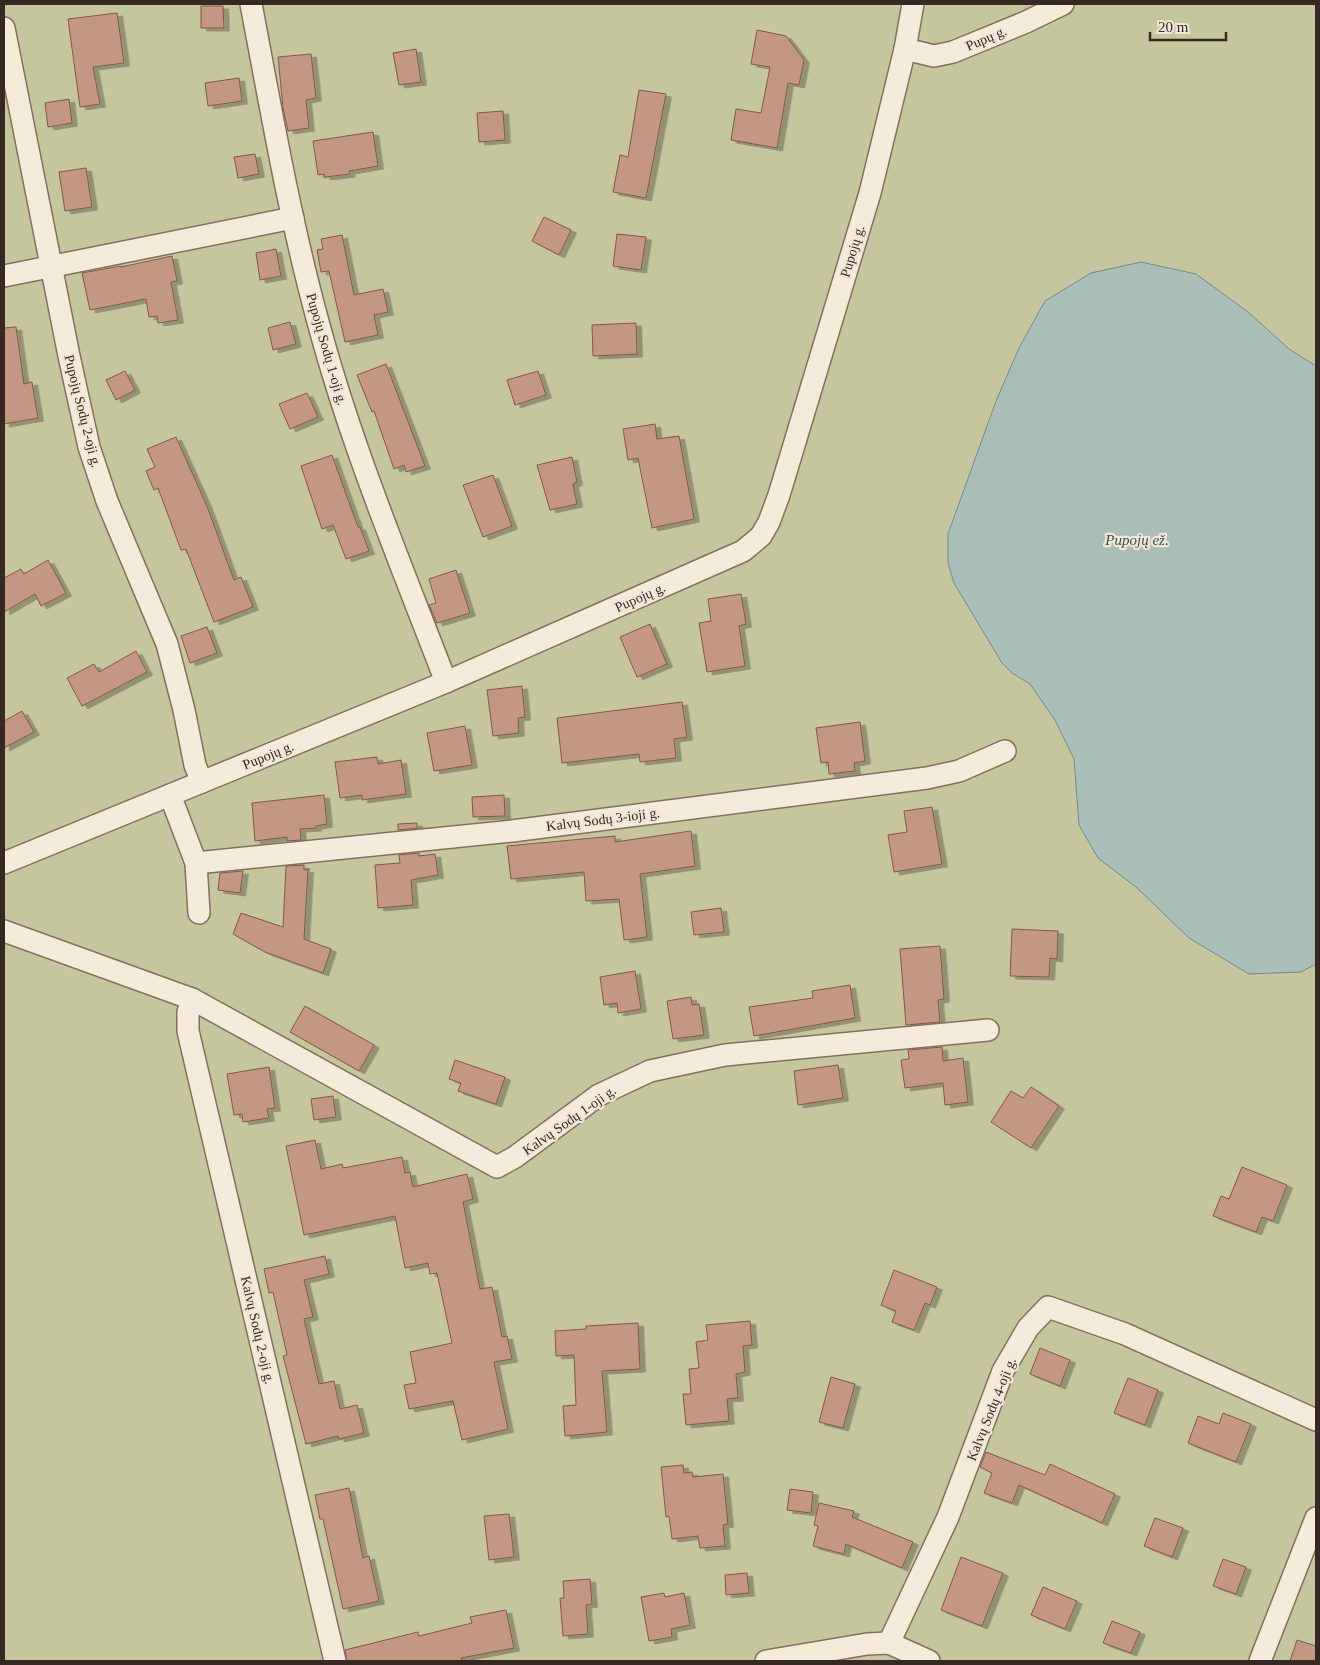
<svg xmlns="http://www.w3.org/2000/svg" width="1320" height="1665" font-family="Georgia,serif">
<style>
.green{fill:#c6c69e}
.water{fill:#a9beb6;stroke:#708b82}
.building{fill:#c39783;stroke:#805948;filter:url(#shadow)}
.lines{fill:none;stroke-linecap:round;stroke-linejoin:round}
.minor-casing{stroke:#836f60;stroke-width:24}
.minor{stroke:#f5ebdb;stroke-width:21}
.labels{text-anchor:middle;stroke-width:4.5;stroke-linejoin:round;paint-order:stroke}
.street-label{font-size:14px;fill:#362921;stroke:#f2e7d7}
.water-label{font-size:15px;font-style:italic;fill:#32534e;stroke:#f2e7d7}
</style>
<defs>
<filter id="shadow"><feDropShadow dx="5.5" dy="3" stdDeviation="0" flood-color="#0004"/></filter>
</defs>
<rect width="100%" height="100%" fill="#e9dcc9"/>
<polygon class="green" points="4,4 1316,4 1316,366 1289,349 1248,312 1045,301 1019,348 996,401 949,534 948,563 954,583 1002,663 1012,673 1030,684 1055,720 1074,759 1079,825 1098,858 1136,887 1301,972 1316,964 1316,1661 4,1661"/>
<polygon class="water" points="1141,262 1196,274 1248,312 1289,349 1316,366 1316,964 1301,972 1249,974 1189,938 1136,887 1098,858 1079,825 1074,759 1055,720 1030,684 1012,673 1002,663 954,583 948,563 948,534 996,401 1019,348 1045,301 1091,273"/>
<g class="building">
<polygon points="201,6 223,6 224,28 201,28"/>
<polygon points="117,13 124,63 93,67 100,104 80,107 68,19"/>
<polygon points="757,30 786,36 804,60 799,85 788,83 777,148 731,140 736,109 761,113 770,67 751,64"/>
<polygon points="416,49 421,82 399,85 393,53"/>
<polygon points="311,54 316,98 306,100 309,128 288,131 283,108 278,57"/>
<polygon points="239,78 242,101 208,106 205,83"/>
<polygon points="639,90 666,94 646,198 613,192 620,155 628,157"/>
<polygon points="69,99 72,123 48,127 45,103"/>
<polygon points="503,111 505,140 479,142 477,113"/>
<polygon points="373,132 378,166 349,171 350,174 325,177 324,174 318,175 313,141"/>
<polygon points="255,154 259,174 238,178 234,157"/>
<polygon points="86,168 92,207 65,211 59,172"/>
<polygon points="544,217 571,230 559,255 532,241"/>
<polygon points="617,234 646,237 641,270 613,266"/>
<polygon points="342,235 354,295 383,289 388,312 374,315 378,335 345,342 329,271 321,272 317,250 323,249 321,239"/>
<polygon points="276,249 281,276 260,280 256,253"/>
<polygon points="172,256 177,281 171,282 178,320 158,323 157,316 149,317 146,299 90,310 82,273 121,266 121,267"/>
<polygon points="290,322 296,344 273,350 268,328"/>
<polygon points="636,323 637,354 593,356 592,325"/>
<polygon points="16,327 24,384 32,382 38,418 4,424 4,328"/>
<polygon points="386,364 425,466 406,472 404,465 394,469 374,411 372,412 357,375"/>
<polygon points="125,371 135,390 116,400 106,380"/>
<polygon points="538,371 546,395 515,405 507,380"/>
<polygon points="307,393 318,417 290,429 279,404"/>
<polygon points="655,424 657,439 679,436 694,519 652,528 638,458 628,460 623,429"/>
<polygon points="176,437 207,506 234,580 241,577 253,607 214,622 186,549 181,550 158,488 154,490 146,471 155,467 147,449"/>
<polygon points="332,455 358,527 360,527 369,551 346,559 333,525 322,529 301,466"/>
<polygon points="572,457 577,482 573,484 577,504 550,510 537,465"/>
<polygon points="493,475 512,526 483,537 463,485"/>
<polygon points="48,560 66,593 41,606 35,594 4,612 4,578 21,569 24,574"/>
<polygon points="456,570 470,613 437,623 429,605 436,603 429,579"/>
<polygon points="741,594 746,624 739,626 745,666 707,672 699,623 711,621 708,599"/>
<polygon points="650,624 667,664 637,677 620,637"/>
<polygon points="207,627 217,653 190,663 181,636"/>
<polygon points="136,651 147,672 82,706 67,678 94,664 99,672"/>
<polygon points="522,686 525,717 518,718 519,733 493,736 487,690"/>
<polygon points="682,702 687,737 674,739 676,758 640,762 639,754 562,763 557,718"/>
<polygon points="22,711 34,732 4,748 4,721"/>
<polygon points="860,722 865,761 854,763 855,771 829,774 828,762 821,763 816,728"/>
<polygon points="465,726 472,765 434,771 427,733"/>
<polygon points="377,757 378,764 401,760 406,794 362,800 362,795 340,798 335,762"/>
<polygon points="324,795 327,824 316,826 316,828 300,829 301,840 287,841 287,837 255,841 252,803"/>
<polygon points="504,795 505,816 473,817 472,797"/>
<polygon points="932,807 942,864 894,872 888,835 907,832 904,811"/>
<polygon points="417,823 417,828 398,830 398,824"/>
<polygon points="691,831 695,866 640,874 647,937 624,940 619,899 586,901 584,872 511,879 507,846 615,836 615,842"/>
<polygon points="419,853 419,856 435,854 438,875 411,880 413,905 378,908 375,865 400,863 399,855"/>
<polygon points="304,865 304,870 308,869 304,939 331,949 323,973 265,952 233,934 241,913 283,927 286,866"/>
<polygon points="243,871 240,893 218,890 220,873"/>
<polygon points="721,908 724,932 694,935 691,912"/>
<polygon points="1012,929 1058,931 1057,959 1050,958 1049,977 1010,976"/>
<polygon points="940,946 944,999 938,1000 940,1022 906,1025 900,949"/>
<polygon points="635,971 641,1009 618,1013 617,1003 604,1005 600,977"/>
<polygon points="850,985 855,1018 754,1036 749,1007 813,998 812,991"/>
<polygon points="691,997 692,1005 699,1004 704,1035 673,1039 667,1001"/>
<polygon points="305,1006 374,1045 359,1071 290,1032"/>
<polygon points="942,1047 943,1061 963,1058 968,1102 945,1105 943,1083 905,1088 901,1060 909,1059 908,1050"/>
<polygon points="455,1060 505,1077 496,1104 458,1091 461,1083 449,1079"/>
<polygon points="838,1065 843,1098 798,1105 794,1071"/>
<polygon points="269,1067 275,1108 267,1109 269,1118 243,1122 242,1114 234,1115 227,1074"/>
<polygon points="1031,1087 1059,1106 1031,1148 991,1122 1011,1091 1023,1098"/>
<polygon points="333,1096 336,1117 314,1120 311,1099"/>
<polygon points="315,1140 321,1169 342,1164 343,1168 402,1157 405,1173 410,1172 413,1187 467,1174 473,1199 463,1202 480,1289 492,1287 502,1337 507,1336 512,1359 494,1362 508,1429 462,1440 453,1401 409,1409 404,1385 416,1383 410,1352 452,1343 437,1273 430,1274 428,1263 405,1268 395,1216 304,1235 286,1146"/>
<polygon points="1242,1167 1287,1185 1273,1221 1262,1217 1256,1232 1213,1216 1221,1196 1229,1199"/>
<polygon points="325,1256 329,1274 304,1280 313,1317 304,1319 319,1384 334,1381 340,1409 357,1405 364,1433 339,1439 338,1436 306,1444 283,1356 287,1355 273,1292 269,1293 264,1269"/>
<polygon points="894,1270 937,1287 930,1305 925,1303 914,1330 892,1322 896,1311 881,1305"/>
<polygon points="750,1321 752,1345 743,1346 745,1372 736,1374 738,1398 727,1399 729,1421 686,1425 683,1394 691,1394 689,1369 699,1368 696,1342 708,1340 706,1325"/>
<polygon points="638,1323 640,1369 602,1371 607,1432 565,1436 563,1406 576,1405 574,1355 556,1356 555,1331 586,1329 586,1326"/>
<polygon points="1040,1348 1070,1360 1060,1386 1030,1374"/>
<polygon points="831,1377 855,1384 843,1428 819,1422"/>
<polygon points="1128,1378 1158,1390 1145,1425 1114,1413"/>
<polygon points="1223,1413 1251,1424 1236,1462 1188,1443 1198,1416 1219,1424"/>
<polygon points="986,1452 1045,1475 1050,1464 1115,1494 1102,1523 1019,1485 1012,1503 984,1493 992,1473 980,1467"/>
<polygon points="683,1465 684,1473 692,1472 693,1477 723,1474 728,1524 723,1525 725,1546 700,1548 698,1536 672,1539 669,1516 666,1517 661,1467"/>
<polygon points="349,1488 363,1558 369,1556 379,1601 343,1609 323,1519 320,1519 315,1495"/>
<polygon points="790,1489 813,1492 811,1513 787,1510"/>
<polygon points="819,1503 854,1511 852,1517 913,1542 902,1568 846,1544 844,1554 813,1546 818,1526 814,1525"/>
<polygon points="509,1514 514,1557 489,1560 484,1516"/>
<polygon points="1155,1518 1183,1528 1172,1557 1144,1546"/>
<polygon points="961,1557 1003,1573 982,1626 941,1610"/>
<polygon points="1223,1559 1246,1567 1236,1594 1213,1586"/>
<polygon points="747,1573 749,1593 726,1595 725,1575"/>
<polygon points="590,1579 592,1604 586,1605 588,1634 563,1636 560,1598 564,1598 563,1581"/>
<polygon points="1043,1587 1077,1601 1065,1629 1031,1615"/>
<polygon points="664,1593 665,1597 684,1593 690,1625 671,1629 672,1637 649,1641 641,1597"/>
<polygon points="506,1610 514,1648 461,1658 462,1661 347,1661 345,1650 418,1632 419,1636 472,1623 470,1617"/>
<polygon points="1112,1621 1140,1632 1131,1653 1103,1643"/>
<polygon points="1297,1640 1316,1646 1316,1661 1290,1661"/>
</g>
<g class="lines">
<defs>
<g id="minor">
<path d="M251,4C271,109 289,215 317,318C350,443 400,562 446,682"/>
<polyline points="4,28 69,356 89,447 107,501 167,644 184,710 195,765 202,782"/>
<polyline points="905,49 934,56 953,52 1026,22 1063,4"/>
<polyline points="4,276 293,218"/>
<polyline points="170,795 196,863 199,913"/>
<polyline points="4,863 446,682 743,551 761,536 769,522 779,495 870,193 905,49 913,4"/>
<polyline points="196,863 512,831 927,778 959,771 1005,751"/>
<polyline points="4,931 192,999 497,1167 515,1157 599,1095 650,1071 725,1055 988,1030"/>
<polyline points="192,999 188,1012 188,1031 335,1661"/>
<polyline points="889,1643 948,1517 1003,1371 1028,1328 1048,1307 1125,1334 1316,1420"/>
<polyline points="766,1661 867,1644 889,1643 929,1661"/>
<polyline points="1260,1661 1316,1518"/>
</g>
</defs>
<use href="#minor" class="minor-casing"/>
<use href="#minor" class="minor"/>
</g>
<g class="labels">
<g class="street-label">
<text transform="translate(986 38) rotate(-23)" y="5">Pupų g.</text>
<text transform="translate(852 251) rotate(-73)" y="5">Pupojų g.</text>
<text transform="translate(327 349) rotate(74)" y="5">Pupojų Sodų 1-oji g.</text>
<text transform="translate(83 411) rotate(76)" y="5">Pupojų Sodų 2-oji g.</text>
<text transform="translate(640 597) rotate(-24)" y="5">Pupojų g.</text>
<text transform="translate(268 755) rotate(-22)" y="5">Pupojų g.</text>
<text transform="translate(603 819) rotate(-7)" y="5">Kalvų Sodų 3-ioji g.</text>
<text transform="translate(569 1120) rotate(-35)" y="5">Kalvų Sodų 1-oji g.</text>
<text transform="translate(258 1330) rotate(77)" y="5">Kalvų Sodų 2-oji g.</text>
<text transform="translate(991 1409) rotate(-68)" y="5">Kalvų Sodų 4-oji g.</text>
</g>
<g class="water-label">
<text x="1137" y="545">Pupojų ež.</text>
</g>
</g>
<rect width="1320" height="1665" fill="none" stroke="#362921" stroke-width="10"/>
<path d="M1150 32v8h76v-8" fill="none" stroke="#362921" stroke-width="2.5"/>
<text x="1158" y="32" font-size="15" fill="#362921" stroke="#f2e7d7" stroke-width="4" paint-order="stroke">20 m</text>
</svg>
